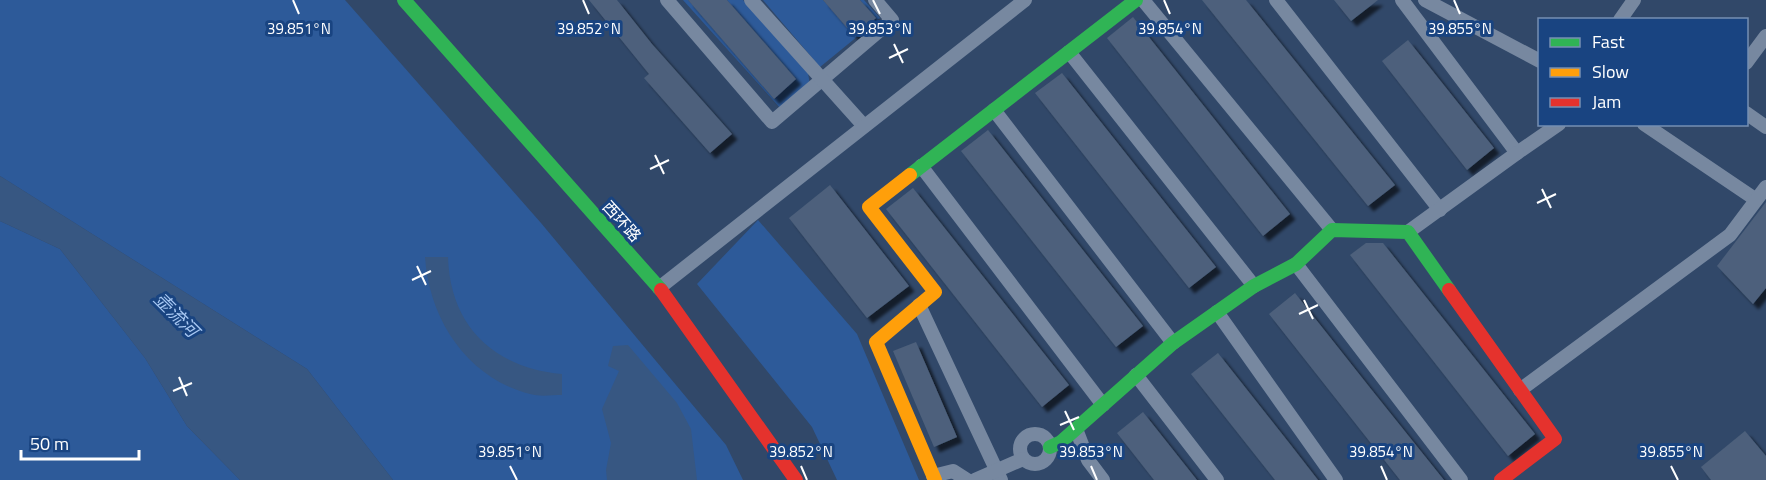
<svg xmlns="http://www.w3.org/2000/svg" width="1766" height="480" font-family="'Titillium Web','Noto Sans SC',sans-serif">
<style>
.green{fill:#2d5a99}
.water{fill:#375782}
.building{fill:#4d607b;filter:url(#shadow)}
.lines{fill:none;stroke-linecap:round;stroke-linejoin:round}
.street{stroke:#7788a0;stroke-width:14}
.fast{stroke:#30b455;stroke-width:14}
.slow{stroke:#ff9f0a;stroke-width:14}
.jam{stroke:#e5322d;stroke-width:14}
.ticks{fill:none;stroke:#fff;stroke-width:2}
.labels{text-anchor:middle;stroke-width:6;stroke-linejoin:round;paint-order:stroke}
.street-label{font-size:16px;fill:#fff;stroke:#194481}
.water-label{font-size:18px;font-style:italic;fill:#a8c8f3;stroke:#194481}
.ticks-label{font-size:15px;text-anchor:middle;fill:#fff;stroke:#194481;stroke-width:6;stroke-linejoin:round;paint-order:stroke}
</style>
<defs>
<filter id="shadow"><feDropShadow dx="5.5" dy="5.5" stdDeviation="1.5" flood-color="#0009"/></filter>
</defs>
<rect width="100%" height="100%" fill="#314869"/>
<g class="green">
<polygon points="0,0 345,0 541,223 726,445 743,480 393,480 307,369 0,176"/>
<polygon points="683,0 688,0 774,99 796,79 727,0 743,0 808,73 810,85 781,109"/>
<polygon points="763,0 823,0 855,37 876,18 860,0 864,0 880,18 820,67"/>
<polygon points="758,220 857,334 919,480 837,480 812,427 697,284"/>
<polygon points="0,221 60,249 145,358 187,426 240,480 0,480"/>
</g>
<g class="water">
<polygon points="0,176 307,369 393,480 240,480 187,426 145,358 60,249 0,221"/>
<path d="M425,257H448C450,326 494,368 562,374V395C552,395 540,397 530,394C467,378 429,319 425,257Z"/>
<polygon points="628,345 677,403 691,429 697,480 607,480 606,470 611,443 602,409 619,371 608,366 613,346"/>
</g>
<g class="building">
<polygon points="589,0 617,0 652,44 732,134 710,153 644,78 649,74"/>
<polygon points="688,0 727,0 796,79 774,99"/>
<polygon points="823,0 860,0 876,18 855,37"/>
<polygon points="1202,0 1246,0 1395,185 1368,206"/>
<polygon points="1334,0 1378,0 1351,21"/>
<polygon points="1133,17 1290,214 1263,236 1107,38"/>
<polygon points="1408,40 1494,148 1467,170 1382,61"/>
<polygon points="1062,73 1216,267 1189,288 1035,93"/>
<polygon points="988,130 1143,326 1116,347 961,151"/>
<polygon points="830,185 909,286 867,318 789,218"/>
<polygon points="913,188 1069,385 1042,407 886,209"/>
<polygon points="1766,202 1766,288 1753,304 1717,266"/>
<polygon points="1366,243 1383,243 1535,434 1508,456 1350,255"/>
<polygon points="1295,293 1371,389 1444,480 1400,480 1269,314"/>
<polygon points="916,342 957,437 934,447 893,351"/>
<polygon points="1218,353 1290,444 1318,480 1275,480 1191,374"/>
<polygon points="1143,412 1197,480 1154,480 1117,433"/>
<polygon points="1745,431 1766,456 1766,480 1711,480 1701,467"/>
</g>
<g class="lines">
<g class="street">
<polyline points="667,0 772,122 892,20 875,0"/>
<polyline points="751,0 864,126"/>
<polyline points="1143,0 1332,230"/>
<polyline points="1276,0 1440,210"/>
<polyline points="1402,0 1517,153 1559,124"/>
<polyline points="1425,0 1540,61"/>
<polyline points="1620,20 1634,0"/>
<polyline points="1069,52 1254,286"/>
<polyline points="1746,63 1766,36"/>
<polyline points="994,110 1173,343"/>
<polyline points="1746,113 1766,127"/>
<polyline points="1644,124 1755,199"/>
<polyline points="921,166 1103,405"/>
<polyline points="1408,232 1517,153"/>
<polyline points="1296,264 1461,480"/>
<polyline points="659,288 1025,0"/>
<polyline points="919,305 1001,480"/>
<polyline points="1217,312 1336,480"/>
<polyline points="1136,375 1217,480"/>
<polyline points="1520,390 1730,235 1766,187"/>
<polyline points="1076,429 1088,460 1103,480"/>
<circle cx="1035" cy="449" r="15"/>
<polyline points="933,476 953,471 967,480"/>
<polyline points="975,480 1023,459"/>
</g>
<g class="fast">
<polyline points="404,0 661,290"/>
<polyline points="910,175 1136,0"/>
<polyline points="1050,447 1061,442 1173,343 1254,286 1296,264 1332,230 1408,232 1449,290"/>
</g>
<polyline class="slow" points="910,175 869,207 935,292 876,342 935,480"/>
<g class="jam">
<polyline points="661,290 796,480"/>
<polyline points="1449,290 1555,439 1501,480"/>
</g>
</g>
<path class="ticks" d="M293,0L299,14M583,0L589,14M873,0L880,14M1164,0L1170,14M1454,0L1460,14M894,44L903,63M889,58L908,49M655,155L664,174M650,169L669,160M1542,189L1551,208M1537,203L1556,194M417,266L426,285M412,280L431,271M1304,300L1313,319M1299,314L1318,305M179,377L187,396M173,391L192,383M1065,411L1074,430M1060,425L1079,417M510,466L517,480M801,466L807,480M1091,466L1097,480M1381,466L1387,480M1671,466L1678,480"/>
<g class="labels">
<g class="street-label">
<text transform="translate(622 221) rotate(48)" y="6">西环路</text>
</g>
<g class="water-label">
<text transform="translate(176 315) rotate(45)" y="6">壶流河</text>
</g>
</g>
<g class="ticks-label">
<text x="299" y="34">39.851°N</text>
<text x="589" y="34">39.852°N</text>
<text x="880" y="34">39.853°N</text>
<text x="1170" y="34">39.854°N</text>
<text x="1460" y="34">39.855°N</text>
<text x="510" y="457">39.851°N</text>
<text x="801" y="457">39.852°N</text>
<text x="1091" y="457">39.853°N</text>
<text x="1381" y="457">39.854°N</text>
<text x="1671" y="457">39.855°N</text>
</g>
<rect x="1538" y="18" width="210" height="108" fill="#194481" stroke="#758fb3" stroke-width="1.5"/>
<rect x="1550" y="38" width="30" height="9" fill="#30b455" stroke="#758fb3" stroke-width="1.5"/>
<text x="1592" y="48" font-size="18" fill="#ffffff">Fast</text>
<rect x="1550" y="68" width="30" height="9" fill="#ff9f0a" stroke="#758fb3" stroke-width="1.5"/>
<text x="1592" y="78" font-size="18" fill="#ffffff">Slow</text>
<rect x="1550" y="98" width="30" height="9" fill="#e5322d" stroke="#758fb3" stroke-width="1.5"/>
<text x="1592" y="108" font-size="18" fill="#ffffff">Jam</text>
<path d="M21 450v9h118v-9" fill="none" stroke="#ffffff" stroke-width="3"/>
<text x="30" y="450" font-size="18" fill="#ffffff" stroke="#194481" stroke-width="4.5" paint-order="stroke">50 m</text>
</svg>
